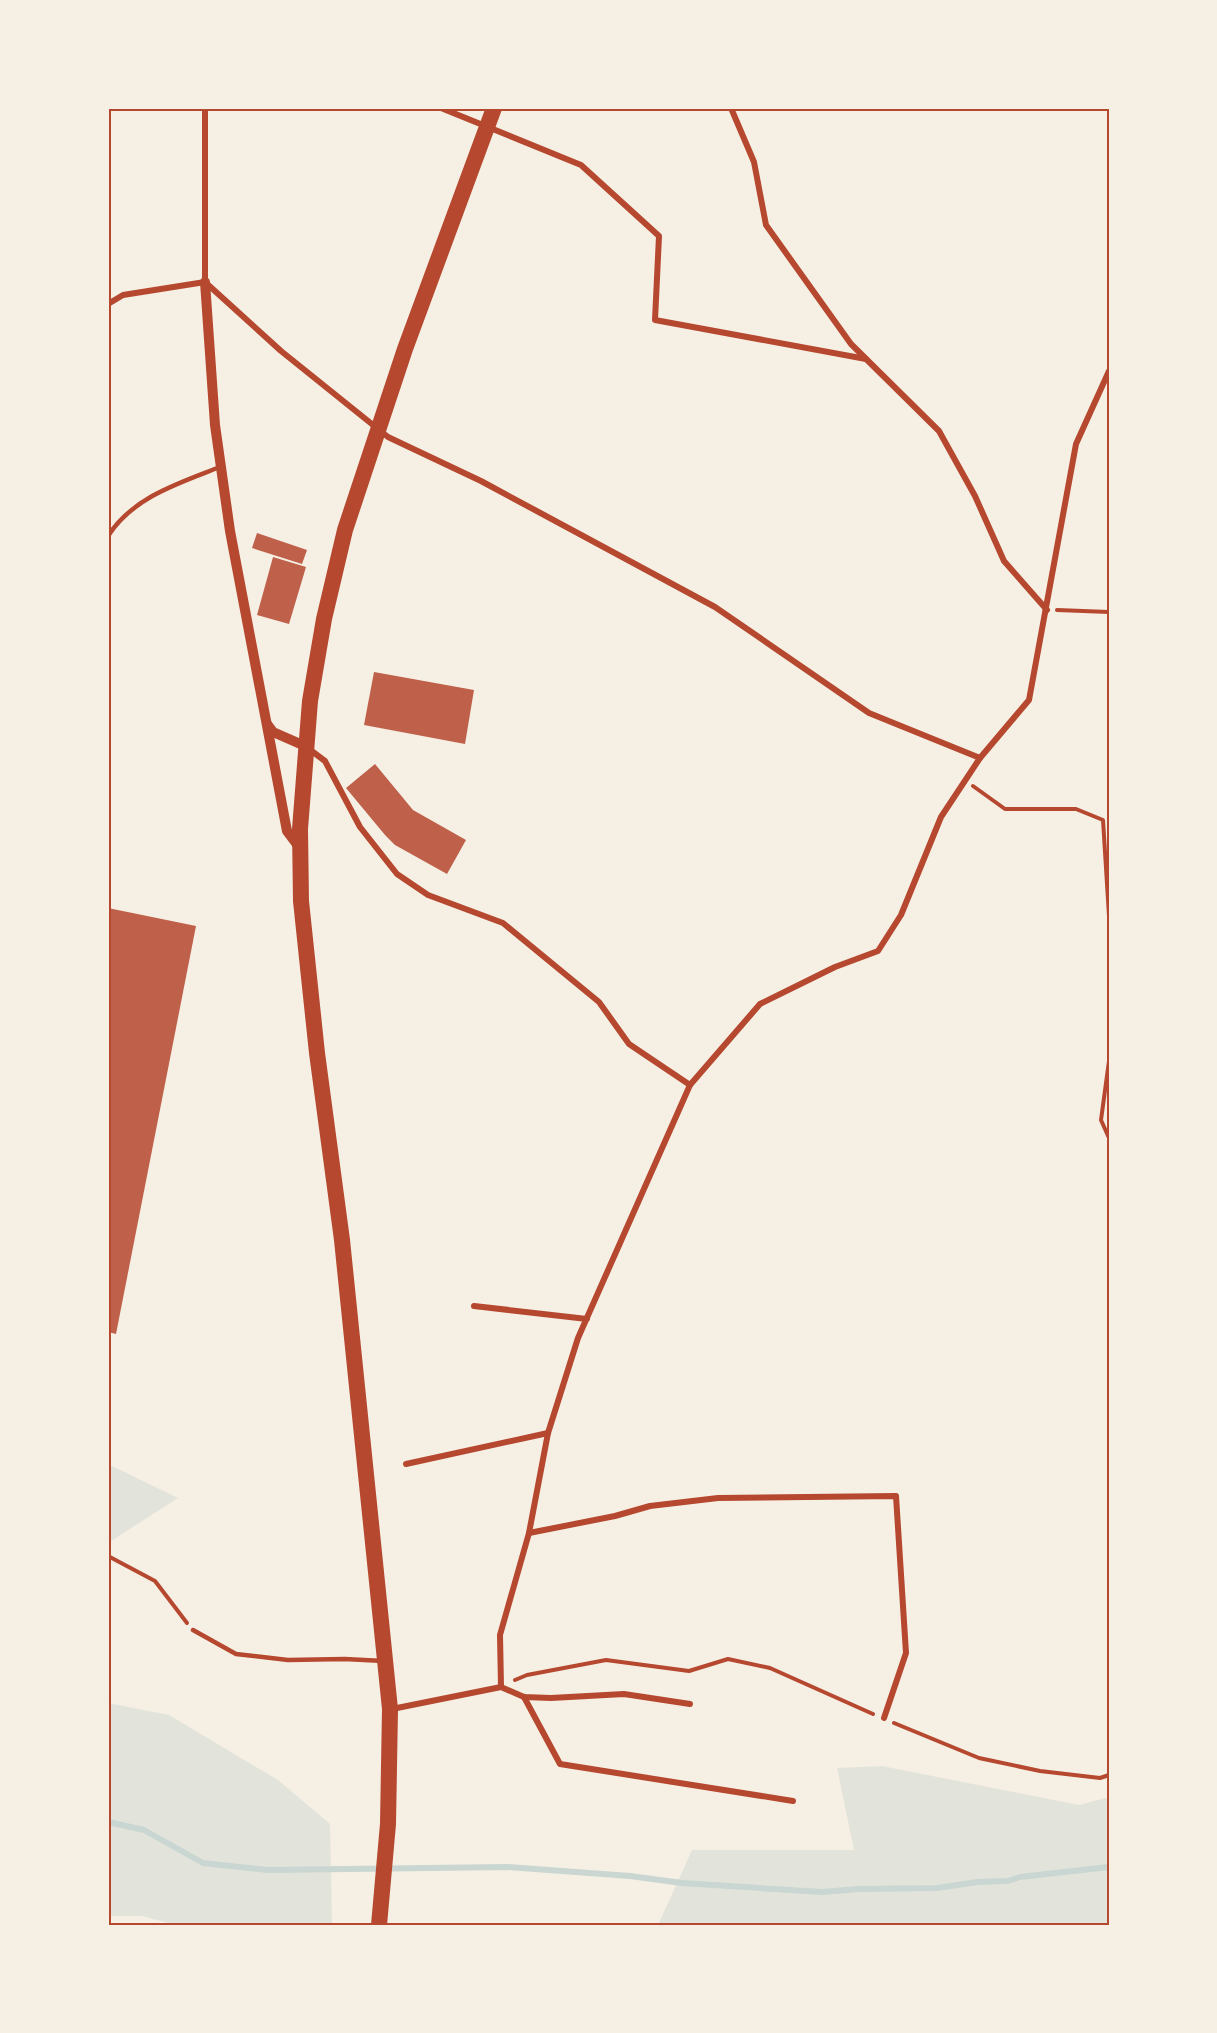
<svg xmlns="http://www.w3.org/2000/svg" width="1217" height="2033" font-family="'Playfair Display',serif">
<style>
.green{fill:#e2e4dc}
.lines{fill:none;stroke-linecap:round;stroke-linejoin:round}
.stream{stroke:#c9d6d2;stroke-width:6}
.building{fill:#bf614a}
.path{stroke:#b5482f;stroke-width:4}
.service{stroke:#b5482f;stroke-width:4.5}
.minor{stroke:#b5482f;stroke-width:6}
.tertiary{stroke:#b5482f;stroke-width:10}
.trunk{stroke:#b5482f;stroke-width:16}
.neatline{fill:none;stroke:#b5482f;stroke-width:2}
</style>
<rect width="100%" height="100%" fill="#f6efe4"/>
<g class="green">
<polygon points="108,1464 178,1498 108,1543"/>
<polygon points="108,1703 169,1715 278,1780 330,1824 332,1925 176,1925 142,1916 108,1916"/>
<polygon points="882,1766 1079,1805 1109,1797 1109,1925 658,1925 692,1850 854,1850 837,1768"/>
</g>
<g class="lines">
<polyline class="stream" points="108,1822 144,1830 203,1863 268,1870 507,1867 630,1876 682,1883 822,1892 859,1889 937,1888 978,1882 1008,1881 1020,1877 1109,1867"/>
</g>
<g class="building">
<polygon points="257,533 307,550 302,564 252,548"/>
<polygon points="273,557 306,567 289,624 257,615"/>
<polygon points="374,672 474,690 465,744 364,725"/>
<polygon points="375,764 413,810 466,840 447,874 395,845 385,835 346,788"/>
<polygon points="108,908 196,926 116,1334 108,1332"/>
</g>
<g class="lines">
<g class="path">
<polyline points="1057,610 1109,612"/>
<polyline points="973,786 1005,809 1076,809 1103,820 1109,916"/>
<polyline points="1109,1061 1101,1120 1109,1138"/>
<polyline points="108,1556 155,1581 187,1623"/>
<polyline points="515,1680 527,1675 606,1660 689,1671 728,1659 770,1668 873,1714"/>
<polyline points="894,1723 979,1758 1040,1771 1100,1778 1109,1775"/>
</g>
<g class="service">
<path d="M108,536C133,497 179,483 220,467"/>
<polyline points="193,1630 236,1654 288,1660 345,1659 383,1661"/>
</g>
<g class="minor">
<polyline points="205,108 205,282 281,351 388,437 481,481 715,607 869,713 980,758"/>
<polyline points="441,108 581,165 659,236 655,320 866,359"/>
<polyline points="731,108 754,162 766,225 851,344 939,431 975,496 1004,561 1047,610"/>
<polyline points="108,304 123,295 205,282"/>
<polyline points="309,749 325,761 360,827 397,874 428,895 503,923 599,1002 629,1044 690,1085"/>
<polyline points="474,1306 587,1319"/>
<polyline points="406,1464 548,1433"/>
<polyline points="529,1533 615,1516 650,1506 718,1498 896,1496 906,1653 884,1718"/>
<polyline points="501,1687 500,1635 529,1533 548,1433 578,1338 690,1085 760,1004 835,967 878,951 901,915 941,817 980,758 1029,700 1076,444 1109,371"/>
<polyline points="524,1697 560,1764 793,1801"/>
<polyline points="392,1709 501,1687 524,1697 551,1698 624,1694 690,1704"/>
</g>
<g class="tertiary">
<polyline points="205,282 215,425 230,531 287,831 299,847"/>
<polyline points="267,724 273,732 305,746"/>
</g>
<polyline class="trunk" points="379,1925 388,1824 390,1709 342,1240 317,1053 301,901 300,829 310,701 324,619 345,530 405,349 494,108"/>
</g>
<rect width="1217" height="2033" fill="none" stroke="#f6efe4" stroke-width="219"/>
<rect x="110" y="110" width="998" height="1814" class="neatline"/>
</svg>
